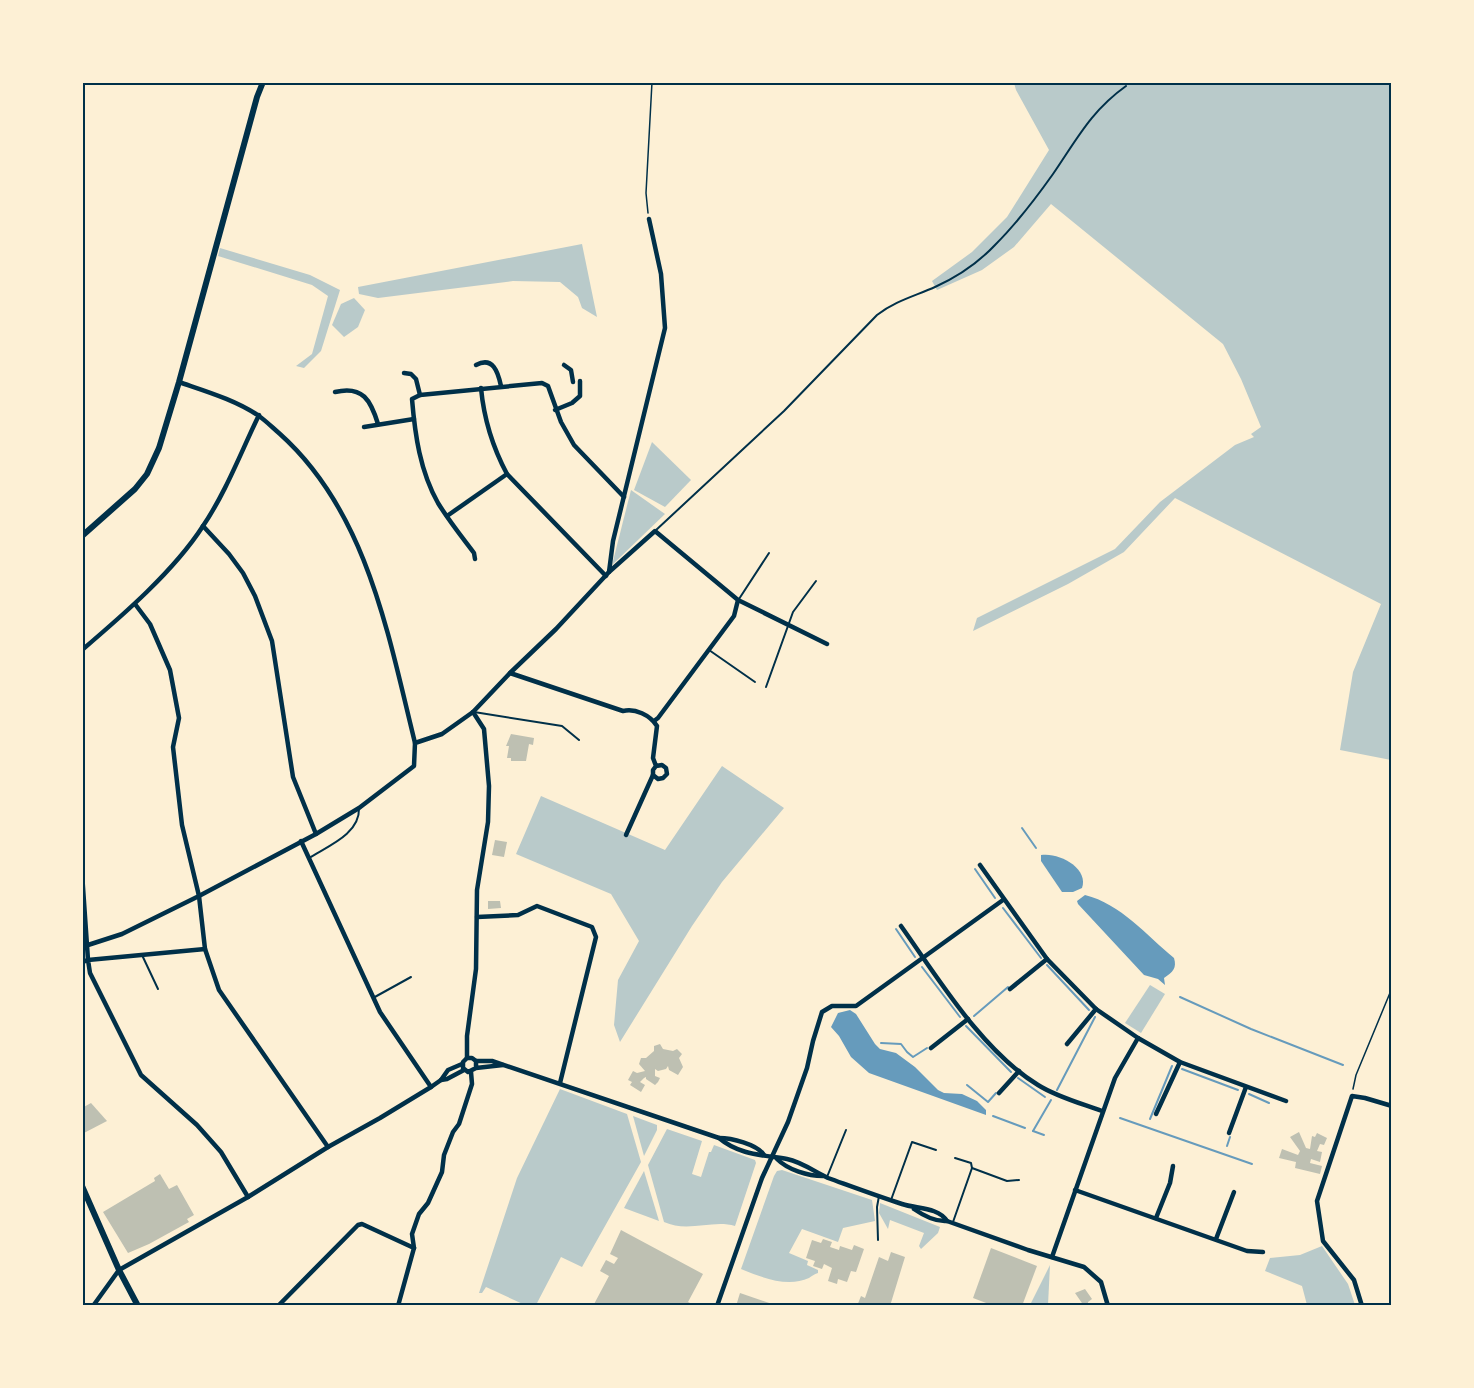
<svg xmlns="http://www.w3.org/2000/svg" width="1474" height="1388" font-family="'IBM Plex Sans',sans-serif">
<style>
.green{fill:#b9caca}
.water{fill:#669bbc}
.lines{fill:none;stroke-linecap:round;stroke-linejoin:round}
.stream{stroke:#669bbc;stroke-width:2}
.building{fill:#bec0b2}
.path{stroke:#003049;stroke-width:1.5}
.service{stroke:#003049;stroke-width:2}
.minor{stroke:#003049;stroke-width:4.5}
.secondary{stroke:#003049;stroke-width:6}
.neatline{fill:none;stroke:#003049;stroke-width:2}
</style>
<rect width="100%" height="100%" fill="#fdf0d5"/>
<g class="green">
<polygon points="1014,83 1391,83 1391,760 1340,750 1353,672 1381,604 1175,498 1124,552 1068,584 973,631 977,618 1115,549 1160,502 1235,445 1254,437 1251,434 1261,427 1241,379 1223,344 1051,204 1014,247 982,270 937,290 932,281 972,252 1007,217 1049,150 1016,90"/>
<polygon points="582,244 597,317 582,308 578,297 560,282 513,281 378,298 359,294 358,287"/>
<polygon points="220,248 310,275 340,290 321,351 304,368 296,366 312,354 328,296 312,285 218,256"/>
<polygon points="354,298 365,310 358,327 344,337 332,325 341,304"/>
<polygon points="652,442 691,480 665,507 634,490"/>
<polygon points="631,490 665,514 612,565"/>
<polygon points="722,766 784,808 722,882 692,926 620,1042 614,1025 618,980 639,941 611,894 516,854 541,796 665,850"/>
<polygon points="1150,985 1165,994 1141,1033 1125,1023"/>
<polygon points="560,1089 627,1114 641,1162 582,1267 561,1257 536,1305 525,1305 486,1287 482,1293 479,1293 517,1178"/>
<polygon points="633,1116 657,1125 657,1130 644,1156"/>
<path d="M667,1129L702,1141L692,1174L701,1177L709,1152H711L714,1145L755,1160L756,1163L735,1226C713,1219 688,1233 664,1222L648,1165Z"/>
<path d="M782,1170L872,1200L875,1221L843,1228L838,1242L802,1229L789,1253L808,1261L807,1265L818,1270V1273C814,1274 812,1276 809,1278C787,1288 761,1277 741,1269L774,1176L777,1171Z"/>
<polygon points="644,1171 659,1221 624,1208"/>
<polygon points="880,1203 940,1227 938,1233 921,1249 919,1246 924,1233 890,1220 888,1229 879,1213"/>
<polygon points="1322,1246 1348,1284 1355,1305 1307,1305 1302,1286 1265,1271 1270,1258 1300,1255"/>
<polygon points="1050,1265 1048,1305 1030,1305"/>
</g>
<g class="water">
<path d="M1041,855C1059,852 1089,868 1082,888L1073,892H1062L1041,861Z"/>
<path d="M1085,895C1121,904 1146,935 1174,958C1177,968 1173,972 1164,978L1165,985L1158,979L1144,975L1078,904L1077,901Z"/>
<polygon points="850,1010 856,1014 875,1044 880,1049 896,1053 915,1067 938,1090 944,1093 962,1094 977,1101 986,1110 986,1115 869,1073 851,1057 839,1036 831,1027 838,1013"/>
</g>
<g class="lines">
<g class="stream">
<polyline points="1022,828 1036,848"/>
<polyline points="975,869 995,898"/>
<polyline points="1003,908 1041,958"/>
<polyline points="896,929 915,957"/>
<polyline points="1047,965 1089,1010"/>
<polyline points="922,967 960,1017"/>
<polyline points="1180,997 1251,1029 1343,1065"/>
<polyline points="974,1016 1008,987"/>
<polyline points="966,1026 1011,1072"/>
<polyline points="881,1043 901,1044 907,1052 913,1057 927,1048"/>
<polyline points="1182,1069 1238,1090"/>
<polyline points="1018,1078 1045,1097"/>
<polyline points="967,1085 988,1102 996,1093"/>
<polyline points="1057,1090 1095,1017"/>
<polyline points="1249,1094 1269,1103"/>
<polyline points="993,1116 1025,1128"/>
<polyline points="1120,1118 1252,1164"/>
<polyline points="1150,1119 1172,1066"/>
<polyline points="1033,1131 1051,1100"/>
<polyline points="1033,1131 1044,1135"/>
<polyline points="1227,1146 1230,1137"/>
</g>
</g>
<g class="building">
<polygon points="511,734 534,738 533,745 529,744 526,761 511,761 511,758 507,758 509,746 506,746"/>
<polygon points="495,840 507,842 504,857 492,855"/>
<polygon points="488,901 500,901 501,908 488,909"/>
<polygon points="660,1044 663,1049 673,1051 677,1049 682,1054 679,1058 683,1067 678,1075 669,1070 668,1066 666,1069 658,1071 655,1069 655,1076 660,1078 658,1082 655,1085 646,1079 646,1077 644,1078 640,1082 645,1085 641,1092 630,1085 632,1082 628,1080 633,1071 637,1073 645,1071 639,1064 641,1058 646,1058 654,1051 654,1046"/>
<polygon points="91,1103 107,1121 82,1134 82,1108"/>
<polygon points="1299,1132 1306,1148 1310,1149 1312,1136 1315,1137 1317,1133 1327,1138 1324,1145 1320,1144 1317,1151 1322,1152 1320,1162 1311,1159 1310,1163 1322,1166 1320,1174 1295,1168 1296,1162 1279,1158 1282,1149 1298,1155 1300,1151 1290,1137"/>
<polygon points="160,1174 169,1189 177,1185 194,1215 187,1219 189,1222 149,1244 128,1253 103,1212 155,1181 154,1178"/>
<polygon points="621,1230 703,1274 688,1302 696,1306 593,1306 609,1276 600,1271 606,1260 614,1264 618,1258 610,1254"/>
<polygon points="823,1239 832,1242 830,1247 839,1250 840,1246 852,1250 854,1245 864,1249 856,1272 851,1271 847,1282 838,1279 837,1284 828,1281 832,1268 824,1264 822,1269 813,1266 815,1261 806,1258 812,1240 821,1243"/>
<polygon points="991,1248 1037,1266 1022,1306 994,1306 973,1298"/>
<polygon points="891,1252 905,1257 890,1306 857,1306 861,1296 865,1298 879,1257 888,1261"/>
<polygon points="1085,1289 1092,1299 1088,1302 1088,1306 1084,1306 1075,1293"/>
<polygon points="740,1293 775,1305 775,1306 736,1306"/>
</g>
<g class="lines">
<g class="path">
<polyline points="648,213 646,193 652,82"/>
<polyline points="1353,1089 1356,1075 1392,988"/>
</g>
<g class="service">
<path d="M655,531L784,411L877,315C895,301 915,296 935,287C957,277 978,263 995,245C1016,224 1036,198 1053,174C1077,139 1091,111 1126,86"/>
<polyline points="739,599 769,553"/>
<polyline points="709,650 755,682"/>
<polyline points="766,687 793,612 816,581"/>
<polyline points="474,712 562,726 579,740"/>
<path d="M309,858C328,846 360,834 359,808"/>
<polyline points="142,955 158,989"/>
<polyline points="373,998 411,977"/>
<polyline points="955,1158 971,1163 972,1168 1007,1181 1019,1180"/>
<polyline points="827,1177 846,1130"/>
<polyline points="891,1200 912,1142 936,1150"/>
<polyline points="953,1222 972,1168"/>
<polyline points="878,1240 877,1207 879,1196"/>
</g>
<g class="minor">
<path d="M476,365C493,356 498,372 501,386"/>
<polyline points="564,365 571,370 573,382"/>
<polyline points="404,373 411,374 416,379 420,395"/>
<path d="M179,382C205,391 236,400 259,416C266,421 273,428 280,434C367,512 388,634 415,743"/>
<path d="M481,388C484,420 492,446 507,474L606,576"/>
<path d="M335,392C363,385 371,401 378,424"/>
<polyline points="555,410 572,403 580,396 580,381"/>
<polyline points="364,427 414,419"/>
<polyline points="447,516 507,474"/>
<polyline points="203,526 229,554 243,573 255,596 272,641 293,777 316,834"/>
<path d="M475,559L474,553C462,537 449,521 438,503C420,471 415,435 412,399L420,395L542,383L548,386L561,422L574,445L624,497"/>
<polyline points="609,572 613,541 665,328 661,274 649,219"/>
<polyline points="738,600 827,644"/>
<polyline points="135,604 150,624 170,670 179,718 173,747 182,825 199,896 205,949 88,960 90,973 141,1075 197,1125 221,1152 248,1197"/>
<path d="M82,650C123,615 174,571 203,526C226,492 241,452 259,415"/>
<path d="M510,673L623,711C635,708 650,715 657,726L653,758L656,766L653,770V775L658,779L663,778L667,774L666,768L662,765L656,766"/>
<polyline points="626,835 653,775"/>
<polyline points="301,841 380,1012 431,1087"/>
<polyline points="980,865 1047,959 1096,1009 1138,1038 1180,1062 1286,1101"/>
<polyline points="82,873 88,960 82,962"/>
<polyline points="477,917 518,915 537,906 592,927 596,937 560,1083"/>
<path d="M901,926C938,978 982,1051 1038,1085C1057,1097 1080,1103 1102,1111"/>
<polyline points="88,945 122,934 199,896 316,834 359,808 414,766 415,743 442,734 473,712 510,673 556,629 609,572 655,531 738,600 734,616 658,718 654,721"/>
<polyline points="205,949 219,990 328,1147"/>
<polyline points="1010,989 1047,959"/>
<polyline points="1067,1044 1096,1009"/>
<polyline points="931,1048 968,1019"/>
<polyline points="467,1058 467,1036 476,969 477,890 488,822 489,786 484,729 473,712"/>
<path d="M476,1061H492L719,1138C739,1155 763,1155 787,1159C802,1162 815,1172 828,1178C853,1187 877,1196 902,1204C917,1209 938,1207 947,1221"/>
<polyline points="476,1068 476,1061 472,1058 467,1058 463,1062 463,1068 468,1072 476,1068 503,1065"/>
<polyline points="441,1080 447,1079 464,1070"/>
<polyline points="999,1093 1019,1071"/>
<polyline points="1156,1114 1180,1062"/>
<polyline points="1229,1133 1246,1087"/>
<path d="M719,1138C731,1138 757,1144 764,1155"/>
<path d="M777,1159C788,1170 808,1176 823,1176"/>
<polyline points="1075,1190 1247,1251 1263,1252"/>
<path d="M914,1209C924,1216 935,1222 947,1221L1028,1250L1084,1267L1101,1282L1108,1306"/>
<polyline points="1156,1218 1170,1183 1173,1166"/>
<polyline points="1216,1239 1234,1192"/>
<polyline points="1052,1257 1115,1078 1138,1038"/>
<polyline points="93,1306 119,1270 248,1197 328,1147 380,1118 431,1087 441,1080 448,1070 462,1064"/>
<polyline points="278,1306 358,1225 362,1224 414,1248"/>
<polyline points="398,1306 414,1248 412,1234 419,1214 428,1203 442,1172 444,1155 453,1132 459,1124 472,1084 471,1072"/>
<polyline points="717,1306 762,1178 788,1122 807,1068 813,1041 822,1012 832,1006 856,1006 1003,900"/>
<polyline points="1362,1306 1354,1280 1323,1241 1317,1201 1352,1096 1365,1098 1392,1106"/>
</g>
<g class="secondary">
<polyline points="82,536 135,489 147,474 159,448 179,382 257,97 263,82"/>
<polyline points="82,1186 119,1270 138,1306"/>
</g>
</g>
<rect width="1474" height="1388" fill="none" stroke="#fdf0d5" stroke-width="168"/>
<rect x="84" y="84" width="1306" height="1220" class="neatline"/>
</svg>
